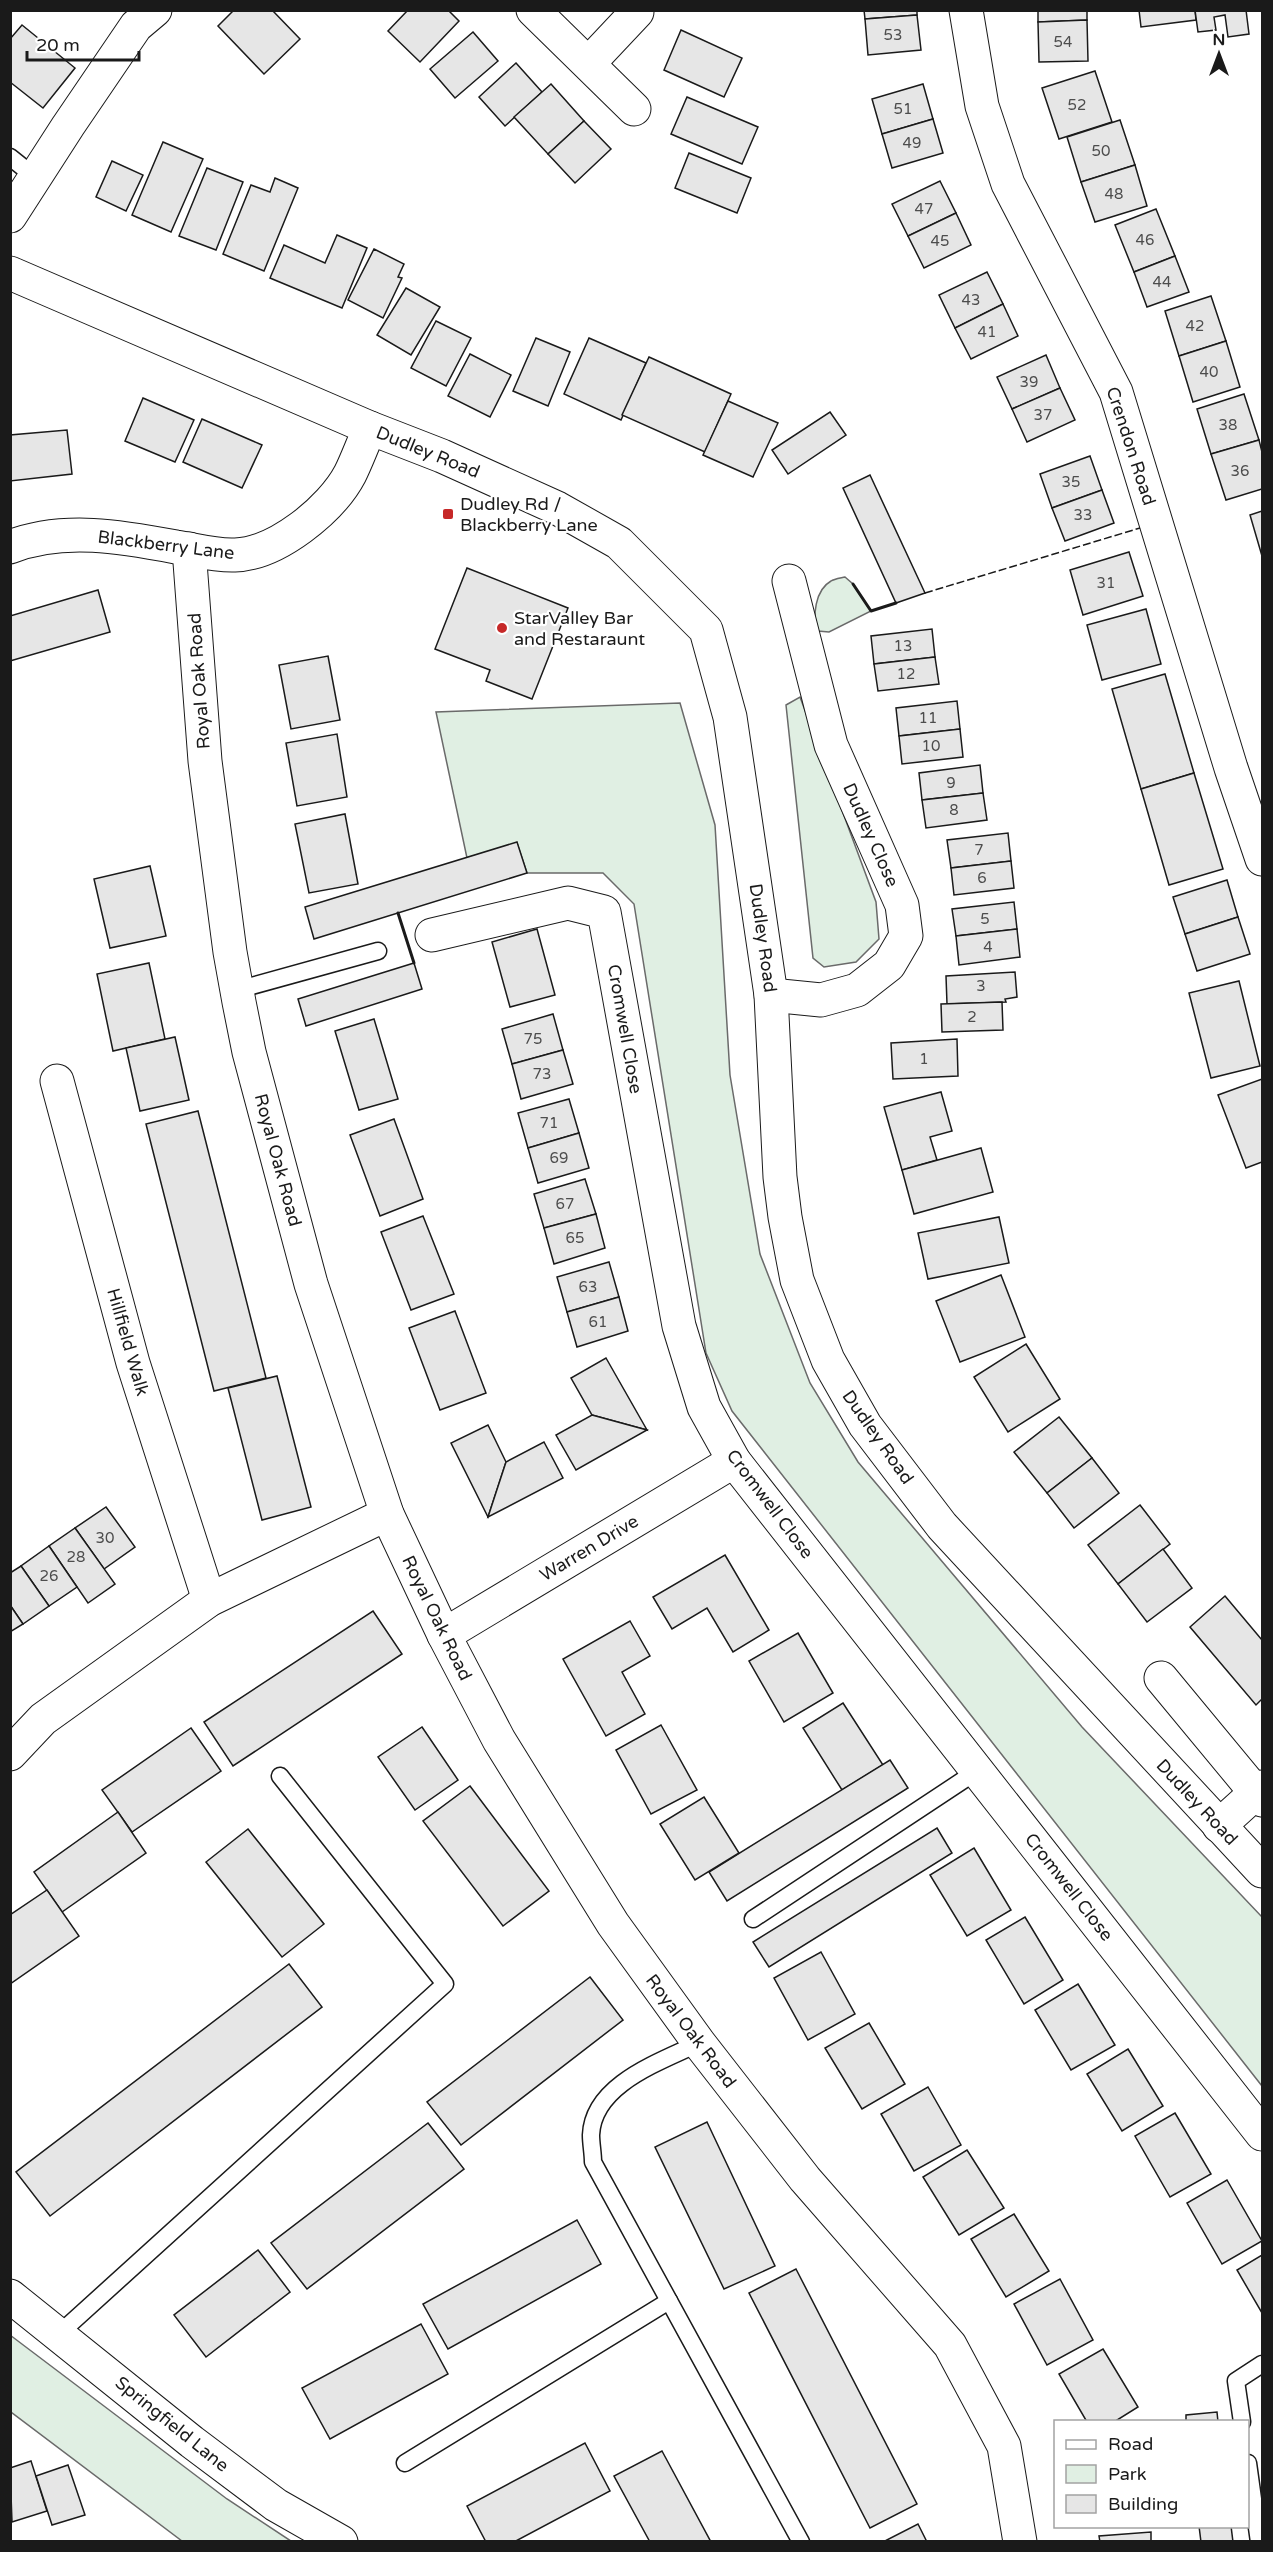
<svg xmlns="http://www.w3.org/2000/svg" width="1273" height="2552" font-family="'Varela Round',sans-serif">
<style>
.green{fill:#e0efe3;stroke:#6a6a6a;stroke-width:1.5}
.building{fill:#e6e6e6;stroke:#1a1a1a;stroke-width:1.5}
.lines{fill:none;stroke-linecap:round;stroke-linejoin:round}
.lane-casing{stroke:#1a1a1a;stroke-width:19}
.street-casing{stroke:#1a1a1a;stroke-width:35}
.secondary-casing{stroke:#1a1a1a;stroke-width:35}
.lane{stroke:#fff;stroke-width:16}
.street{stroke:#fff;stroke-width:33}
.secondary{stroke:#fff;stroke-width:33}
.fence{stroke:#1a1a1a;stroke-width:1.5;stroke-dasharray:8 3;stroke-linecap:butt}
.wall{stroke:#1a1a1a;stroke-width:3}
.poi-dot{fill:#c62828;stroke:#fff;stroke-width:2}
.labels{text-anchor:middle;stroke-width:4.5;stroke-linejoin:round;paint-order:stroke}
.number-label{font-size:15px;fill:#4d4d4d}
.street-label{font-size:18px;fill:#1a1a1a;stroke:#fff}
.poi-label{font-size:18px;fill:#1a1a1a;stroke:#fff;text-anchor:start}
</style>
<rect width="100%" height="100%" fill="#fff"/>
<g class="green">
<path d="M845,577L853,584L871,611L829,632L818,631C812,617 815,590 831,581C834,579 841,578 845,577Z"/>
<polygon points="800,697 876,902 879,939 856,962 824,967 813,958 786,705"/>
<polygon points="680,703 715,825 730,1075 760,1254 810,1383 858,1462 1082,1727 1262,1917 1262,2086 732,1411 706,1353 634,904 603,873 527,873 517,843 467,858 436,712"/>
<polygon points="10,2335 227,2499 291,2541 182,2541 11,2412"/>
</g>
<g class="building">
<polygon points="234,10 272,10 300,39 264,74 218,26"/>
<polygon points="408,10 448,10 459,21 420,62 388,31"/>
<polygon points="864,10 917,10 917,15 865,19"/>
<polygon points="1038,10 1087,10 1087,20 1038,22"/>
<polygon points="1139,10 1195,10 1196,20 1141,27"/>
<polygon points="1195,10 1246,10 1249,34 1228,37 1225,15 1214,17 1216,30 1198,32"/>
<polygon points="917,15 921,50 868,55 865,19"/>
<polygon points="1087,20 1088,61 1039,62 1038,22"/>
<polygon points="22,25 75,68 43,108 10,82 10,39"/>
<polygon points="681,30 742,58 724,97 664,70"/>
<polygon points="473,32 498,61 455,98 430,69"/>
<polygon points="516,63 542,92 505,126 479,97"/>
<polygon points="1095,71 1112,122 1059,139 1042,88"/>
<polygon points="551,84 584,121 548,154 514,117"/>
<polygon points="923,84 933,119 882,134 872,99"/>
<polygon points="687,97 758,127 742,164 671,134"/>
<polygon points="933,119 943,153 892,168 882,134"/>
<polygon points="1120,120 1135,165 1081,182 1067,137"/>
<polygon points="584,121 611,149 575,183 548,154"/>
<polygon points="163,142 203,159 171,232 132,215"/>
<polygon points="689,153 751,178 737,213 675,188"/>
<polygon points="112,161 143,175 126,211 96,197"/>
<polygon points="1135,165 1147,206 1095,222 1081,182"/>
<polygon points="207,168 243,182 216,250 179,236"/>
<polygon points="275,178 298,188 264,271 223,254 251,185 270,192"/>
<polygon points="940,181 956,213 908,236 892,204"/>
<polygon points="1156,209 1175,256 1134,272 1115,225"/>
<polygon points="956,213 971,245 924,268 908,236"/>
<polygon points="337,235 367,248 342,308 270,278 284,245 325,263"/>
<polygon points="374,249 404,264 398,277 402,278 383,318 348,300"/>
<polygon points="1175,256 1189,292 1147,307 1134,272"/>
<polygon points="987,272 1003,304 955,328 939,295"/>
<polygon points="406,288 440,307 411,355 377,335"/>
<polygon points="1211,296 1226,341 1179,356 1165,311"/>
<polygon points="1003,304 1018,336 971,359 955,328"/>
<polygon points="436,321 471,338 446,386 411,368"/>
<polygon points="536,338 570,352 548,406 513,391"/>
<polygon points="589,338 646,363 621,420 564,394"/>
<polygon points="1226,341 1240,387 1193,402 1179,356"/>
<polygon points="470,354 511,375 490,417 448,396"/>
<polygon points="1046,355 1060,388 1012,409 997,377"/>
<polygon points="649,357 731,394 705,452 622,415"/>
<polygon points="1060,388 1075,420 1027,442 1012,409"/>
<polygon points="1244,394 1259,440 1211,454 1197,409"/>
<polygon points="143,398 194,420 175,462 125,441"/>
<polygon points="728,401 778,423 753,477 703,455"/>
<polygon points="830,412 846,435 788,474 772,450"/>
<polygon points="202,419 262,445 242,488 183,462"/>
<polygon points="67,430 72,474 10,481 10,435"/>
<polygon points="1259,440 1262,452 1262,489 1226,500 1211,454"/>
<polygon points="1090,456 1102,490 1052,508 1040,474"/>
<polygon points="870,475 925,593 896,603 843,488"/>
<polygon points="1102,490 1114,523 1065,541 1052,508"/>
<polygon points="1262,511 1262,556 1250,515"/>
<polygon points="1129,552 1143,596 1083,615 1070,570"/>
<polygon points="467,568 568,608 532,699 486,681 490,670 435,649"/>
<polygon points="98,590 110,632 10,661 10,616"/>
<polygon points="1146,609 1161,664 1102,680 1087,625"/>
<polygon points="932,629 935,657 874,664 871,636"/>
<polygon points="328,656 340,720 291,729 279,665"/>
<polygon points="935,657 939,684 878,691 874,664"/>
<polygon points="1165,674 1194,773 1141,789 1112,689"/>
<polygon points="957,701 960,729 899,736 896,708"/>
<polygon points="960,729 963,757 902,764 899,736"/>
<polygon points="337,734 347,797 297,806 286,743"/>
<polygon points="980,765 983,793 922,800 919,773"/>
<polygon points="1194,773 1223,869 1169,885 1141,789"/>
<polygon points="983,793 987,820 926,828 922,800"/>
<polygon points="345,814 358,884 309,893 295,824"/>
<polygon points="1008,833 1011,861 951,868 947,840"/>
<polygon points="517,842 527,873 314,939 305,907"/>
<polygon points="1011,861 1014,888 954,895 951,868"/>
<polygon points="150,866 166,936 110,948 94,879"/>
<polygon points="1227,880 1238,917 1185,934 1173,897"/>
<polygon points="1014,902 1017,929 956,936 952,909"/>
<polygon points="1238,917 1250,954 1197,971 1185,934"/>
<polygon points="537,929 555,995 510,1007 492,942"/>
<polygon points="1017,929 1020,957 959,965 956,936"/>
<polygon points="149,963 165,1039 113,1051 97,974"/>
<polygon points="414,963 422,989 306,1026 298,999"/>
<polygon points="1015,972 1017,997 1005,999 1006,1002 947,1004 946,976"/>
<polygon points="1239,981 1260,1066 1211,1078 1189,993"/>
<polygon points="1002,1002 1003,1030 942,1032 941,1004"/>
<polygon points="553,1014 563,1050 512,1064 502,1029"/>
<polygon points="374,1019 398,1099 359,1110 335,1031"/>
<polygon points="175,1037 189,1100 140,1111 126,1048"/>
<polygon points="957,1039 958,1076 893,1079 891,1043"/>
<polygon points="563,1050 573,1084 521,1099 512,1064"/>
<polygon points="1262,1079 1262,1162 1246,1168 1218,1095"/>
<polygon points="941,1092 952,1131 930,1137 937,1160 902,1170 884,1107"/>
<polygon points="569,1099 579,1133 528,1148 518,1113"/>
<polygon points="198,1111 266,1378 214,1391 146,1124"/>
<polygon points="394,1119 423,1199 380,1216 350,1135"/>
<polygon points="579,1133 589,1168 538,1183 528,1148"/>
<polygon points="981,1148 993,1192 914,1214 902,1170"/>
<polygon points="585,1179 596,1214 544,1228 534,1194"/>
<polygon points="596,1214 605,1248 554,1264 544,1228"/>
<polygon points="423,1216 454,1294 411,1310 381,1232"/>
<polygon points="999,1217 1009,1263 928,1279 918,1233"/>
<polygon points="609,1262 619,1297 567,1312 557,1277"/>
<polygon points="1001,1275 1025,1337 960,1362 936,1301"/>
<polygon points="619,1297 628,1331 577,1347 567,1312"/>
<polygon points="455,1311 486,1393 440,1410 409,1328"/>
<polygon points="1026,1344 1060,1399 1008,1432 974,1377"/>
<polygon points="606,1358 647,1430 592,1415 571,1378"/>
<polygon points="277,1376 311,1507 262,1520 228,1388"/>
<polygon points="592,1415 647,1430 576,1470 556,1435"/>
<polygon points="1059,1417 1092,1458 1047,1493 1014,1452"/>
<polygon points="488,1425 506,1462 488,1517 451,1443"/>
<polygon points="544,1442 563,1478 488,1517 506,1462"/>
<polygon points="1092,1458 1119,1493 1074,1528 1047,1493"/>
<polygon points="1140,1505 1170,1544 1118,1584 1088,1545"/>
<polygon points="106,1507 135,1547 104,1569 75,1528"/>
<polygon points="75,1528 115,1584 88,1603 49,1546"/>
<polygon points="49,1546 77,1587 49,1606 21,1566"/>
<polygon points="1163,1549 1192,1588 1147,1622 1118,1584"/>
<polygon points="725,1555 769,1630 733,1652 707,1608 672,1629 653,1597"/>
<polygon points="21,1566 49,1606 23,1624 10,1605 10,1573"/>
<polygon points="1225,1596 1262,1640 1262,1699 1256,1705 1190,1627"/>
<polygon points="10,1605 23,1624 10,1632"/>
<polygon points="373,1611 402,1654 233,1766 204,1722"/>
<polygon points="630,1621 650,1656 622,1672 645,1714 606,1736 563,1659"/>
<polygon points="798,1633 833,1693 784,1722 749,1661"/>
<polygon points="843,1703 883,1765 842,1790 803,1728"/>
<polygon points="661,1725 697,1790 651,1814 616,1750"/>
<polygon points="422,1727 458,1780 415,1810 378,1757"/>
<polygon points="191,1728 221,1771 132,1832 102,1790"/>
<polygon points="890,1760 908,1788 727,1901 709,1872"/>
<polygon points="470,1786 549,1891 503,1926 423,1821"/>
<polygon points="704,1797 739,1853 695,1880 660,1824"/>
<polygon points="118,1812 146,1853 62,1912 34,1872"/>
<polygon points="937,1828 952,1853 769,1967 753,1942"/>
<polygon points="248,1829 324,1924 282,1957 206,1862"/>
<polygon points="974,1848 1011,1910 967,1936 930,1875"/>
<polygon points="47,1890 79,1936 10,1984 10,1915"/>
<polygon points="1025,1917 1063,1980 1024,2004 986,1940"/>
<polygon points="821,1952 855,2014 808,2040 774,1978"/>
<polygon points="289,1964 322,2007 50,2216 16,2172"/>
<polygon points="590,1977 623,2020 461,2145 427,2102"/>
<polygon points="1078,1984 1115,2045 1071,2070 1035,2010"/>
<polygon points="869,2023 905,2084 862,2109 825,2048"/>
<polygon points="1128,2049 1163,2106 1122,2131 1087,2074"/>
<polygon points="928,2087 961,2145 914,2171 881,2114"/>
<polygon points="1175,2113 1211,2174 1170,2197 1135,2136"/>
<polygon points="707,2122 775,2266 724,2289 655,2147"/>
<polygon points="428,2123 464,2169 307,2289 271,2243"/>
<polygon points="967,2150 1004,2208 959,2235 923,2177"/>
<polygon points="1227,2180 1262,2241 1222,2264 1187,2203"/>
<polygon points="1014,2214 1049,2271 1006,2297 971,2239"/>
<polygon points="577,2220 601,2264 448,2349 423,2304"/>
<polygon points="258,2250 290,2292 206,2357 174,2315"/>
<polygon points="1262,2255 1262,2313 1237,2270"/>
<polygon points="796,2269 917,2504 870,2528 749,2293"/>
<polygon points="1060,2279 1093,2340 1047,2365 1014,2304"/>
<polygon points="421,2324 448,2374 330,2439 302,2388"/>
<polygon points="1103,2349 1138,2407 1114,2422 1087,2422 1059,2374"/>
<polygon points="1217,2412 1218,2422 1186,2422 1186,2415"/>
<polygon points="585,2443 610,2491 514,2542 486,2542 467,2506"/>
<polygon points="662,2451 711,2542 650,2542 614,2476"/>
<polygon points="31,2461 47,2511 12,2522 10,2468"/>
<polygon points="68,2465 85,2515 52,2525 36,2476"/>
<polygon points="918,2524 927,2542 883,2542"/>
<polygon points="1199,2526 1231,2526 1233,2542 1201,2542"/>
<polygon points="1151,2532 1151,2542 1100,2542 1099,2536"/>
</g>
<g class="lines">
<defs>
<g id="lane">
<polyline points="10,157 35,177"/>
<polyline points="237,990 378,951"/>
<polyline points="753,1919 977,1771"/>
<path d="M699,2043C660,2062 593,2084 591,2135C591,2144 593,2153 593,2162L801,2542"/>
<polyline points="60,2333 445,1984 280,1776"/>
<polyline points="1242,2422 1236,2381 1262,2364"/>
<polyline points="405,2463 669,2301"/>
<polyline points="1248,2463 1259,2542"/>
</g>
<g id="street">
<polyline points="533,10 634,109"/>
<polyline points="966,10 982,106 1008,184 1116,392 1231,768 1262,859"/>
<polyline points="589,63 637,12"/>
<polyline points="10,216 68,126 136,26 155,10"/>
<path d="M10,547C63,526 123,537 176,547C195,550 216,556 235,555C276,554 331,510 350,474C357,460 363,443 370,428"/>
<polyline points="189,549 205,761 230,952 239,1002 249,1052 311,1284 387,1514 444,1635 499,1740 613,1924 699,2043 805,2179 950,2345 1004,2446 1020,2542"/>
<polyline points="432,935 568,903 604,912 679,1326 704,1407 734,1461 1262,2134"/>
<polyline points="771,995 821,1000 857,990 889,965 906,936 902,905 831,745 789,581"/>
<polyline points="57,1081 133,1363 209,1600"/>
<polyline points="444,1635 734,1461"/>
<polyline points="1161,1678 1262,1800"/>
<polyline points="10,1754 43,1719 209,1600 387,1514"/>
<polyline points="1219,1826 1262,1787"/>
<polyline points="10,2296 192,2442 276,2505 341,2542"/>
</g>
<polyline id="secondary" points="10,273 370,428 442,456 557,508 619,543 706,630 730,717 771,995 780,1177 785,1217 797,1280 828,1360 865,1425 942,1526 1262,1871"/>
</defs>
<use href="#lane" class="lane-casing"/>
<use href="#street" class="street-casing"/>
<use href="#secondary" class="secondary-casing"/>
<use href="#lane" class="lane"/>
<use href="#street" class="street"/>
<use href="#secondary" class="secondary"/>
<polyline class="fence" points="925,593 1140,528"/>
<g class="wall">
<polyline points="853,584 871,611 896,603"/>
<polyline points="398,913 414,963"/>
</g>
</g>
<g class="poi-dot">
<rect x="442" y="508" width="12" height="12" rx="3"/>
<circle cx="502" cy="628" r="6"/>
</g>
<g class="labels">
<g class="number-label">
<text x="893" y="40">53</text>
<text x="1063" y="47">54</text>
<text x="1077" y="110">52</text>
<text x="903" y="114">51</text>
<text x="912" y="148">49</text>
<text x="1101" y="156">50</text>
<text x="1114" y="199">48</text>
<text x="924" y="214">47</text>
<text x="1145" y="245">46</text>
<text x="940" y="246">45</text>
<text x="1162" y="287">44</text>
<text x="971" y="305">43</text>
<text x="1195" y="331">42</text>
<text x="987" y="337">41</text>
<text x="1209" y="377">40</text>
<text x="1029" y="387">39</text>
<text x="1043" y="420">37</text>
<text x="1228" y="430">38</text>
<text x="1240" y="476">36</text>
<text x="1071" y="487">35</text>
<text x="1083" y="520">33</text>
<text x="1106" y="588">31</text>
<text x="903" y="651">13</text>
<text x="906" y="679">12</text>
<text x="928" y="723">11</text>
<text x="931" y="751">10</text>
<text x="951" y="788">9</text>
<text x="954" y="815">8</text>
<text x="979" y="855">7</text>
<text x="982" y="883">6</text>
<text x="985" y="924">5</text>
<text x="988" y="952">4</text>
<text x="981" y="991">3</text>
<text x="972" y="1022">2</text>
<text x="533" y="1044">75</text>
<text x="924" y="1064">1</text>
<text x="542" y="1079">73</text>
<text x="549" y="1128">71</text>
<text x="559" y="1163">69</text>
<text x="565" y="1209">67</text>
<text x="575" y="1243">65</text>
<text x="588" y="1292">63</text>
<text x="598" y="1327">61</text>
<text x="105" y="1543">30</text>
<text x="76" y="1562">28</text>
<text x="49" y="1581">26</text>
</g>
<g class="street-label">
<text transform="translate(1131 446) rotate(72)" y="6">Crendon Road</text>
<text transform="translate(428 452) rotate(22)" y="6">Dudley Road</text>
<text transform="translate(166 545) rotate(7)" y="6">Blackberry Lane</text>
<text transform="translate(199 681) rotate(-94)" y="6">Royal Oak Road</text>
<text transform="translate(871 835) rotate(66)" y="6">Dudley Close</text>
<text transform="translate(763 938) rotate(82)" y="6">Dudley Road</text>
<text transform="translate(625 1029) rotate(80)" y="6">Cromwell Close</text>
<text transform="translate(278 1160) rotate(75)" y="6">Royal Oak Road</text>
<text transform="translate(128 1342) rotate(74)" y="6">Hillfield Walk</text>
<text transform="translate(878 1437) rotate(55)" y="6">Dudley Road</text>
<text transform="translate(770 1504) rotate(53)" y="6">Cromwell Close</text>
<text transform="translate(589 1548) rotate(-31)" y="6">Warren Drive</text>
<text transform="translate(437 1618) rotate(64)" y="6">Royal Oak Road</text>
<text transform="translate(1197 1802) rotate(47)" y="6">Dudley Road</text>
<text transform="translate(1069 1887) rotate(52)" y="6">Cromwell Close</text>
<text transform="translate(691 2031) rotate(53)" y="6">Royal Oak Road</text>
<text transform="translate(172 2424) rotate(39)" y="6">Springfield Lane</text>
</g>
<g class="poi-label">
<text x="460" y="510">Dudley Rd /<tspan x="460" dy="21">Blackberry Lane</tspan></text>
<text x="514" y="624">StarValley Bar<tspan x="514" dy="21">and Restaraunt</tspan></text>
</g>
</g>
<rect width="1273" height="2552" fill="none" stroke="#1a1a1a" stroke-width="24"/>
<rect x="1054" y="2420" width="195" height="108" fill="#ffffff" stroke="#a3a3a3" stroke-width="1.5"/>
<rect x="1066" y="2440" width="30" height="9" fill="#ffffff" stroke="#a3a3a3" stroke-width="1.5"/>
<text x="1108" y="2450" font-size="18" fill="#1a1a1a">Road</text>
<rect x="1066" y="2465" width="30" height="18" fill="#e0efe3" stroke="#a3a3a3" stroke-width="1.5"/>
<text x="1108" y="2480" font-size="18" fill="#1a1a1a">Park</text>
<rect x="1066" y="2495" width="30" height="18" fill="#e6e6e6" stroke="#a3a3a3" stroke-width="1.5"/>
<text x="1108" y="2510" font-size="18" fill="#1a1a1a">Building</text>
<g transform="translate(1219 54)" stroke="#ffffff" stroke-width="4.5" paint-order="stroke">
<path d="M0-4.5L10 22L0 15L-10 22Z" fill="#1a1a1a"/>
<text y="-9" font-size="16" font-weight="bold" text-anchor="middle" fill="#1a1a1a">N</text>
</g>
<path d="M27 51v9h112v-9" fill="none" stroke="#1a1a1a" stroke-width="3"/>
<text x="36" y="51" font-size="18" fill="#1a1a1a" stroke="#ffffff" stroke-width="4.5" paint-order="stroke">20 m</text>
</svg>
